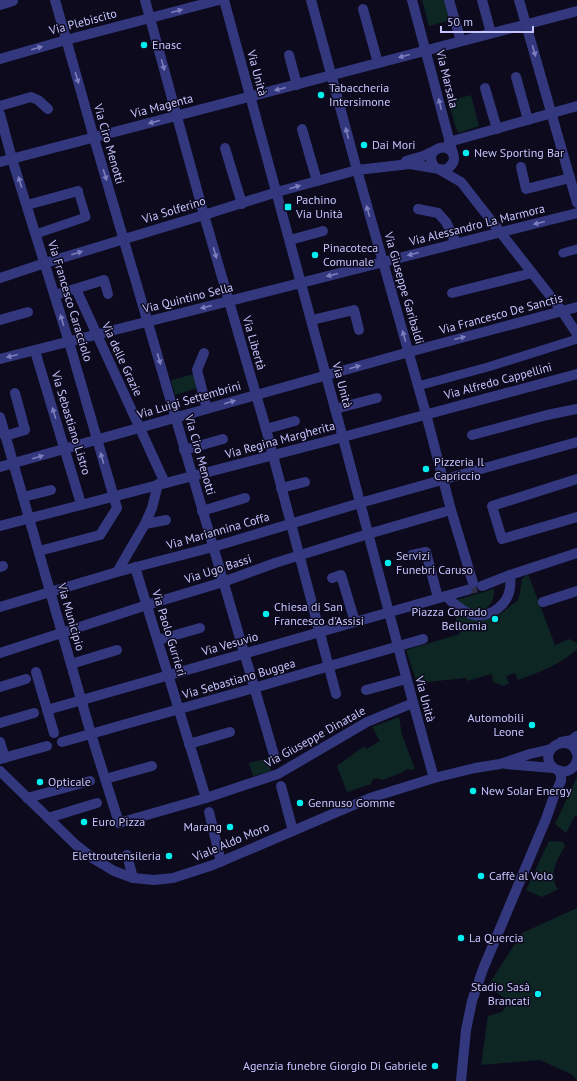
<svg xmlns="http://www.w3.org/2000/svg" width="577" height="1081" font-family="'PT Sans',sans-serif">
<style>
.green{fill:#0d2623}
.lines{fill:none;stroke-linecap:round;stroke-linejoin:round}
.minor-tunnel{stroke:#312f49;stroke-width:10;stroke-dasharray:10 5;stroke-linecap:butt}
.pedestrian{stroke:#33377e;stroke-width:9}
.minor{stroke:#33377e;stroke-width:10}
.tertiary{stroke:#33377e;stroke-width:10}
.oneway{fill:#7c7ebe}
.poi-dot{fill:#00eff0;stroke:#0c0a1c;stroke-width:1.5}
.labels{text-anchor:middle;stroke-width:3;stroke-linejoin:round;paint-order:stroke}
.street-label{font-size:12px;fill:#c6c5ff;stroke:#0c0a1c}
.poi-label{font-size:12px;fill:#c6c5ff;stroke:#0c0a1c;text-anchor:start}
</style>
<rect width="100%" height="100%" fill="#0c0a1c"/>
<g class="green">
<polygon points="422,0 445,0 451,20 429,26"/>
<polygon points="471,95 479,126 459,133 457,131 448,101"/>
<polygon points="194,374 198,388 175,395 171,380"/>
<path d="M528,574L555,645L569,639L577,643V649C560,665 540,672 518,680L515,673L506,676L509,683L504,686L493,682L492,674L467,681L466,678L417,683L406,650L460,634L452,604L492,617L500,614L518,600L520,593L522,579Z"/>
<path d="M494,589C494,600 492,604 483,611H471L456,600Z"/>
<polygon points="399,717 402,735 415,769 412,770 407,769 401,773 382,780 377,778 372,780 371,784 347,792 337,766 364,746 366,749 380,741 372,727"/>
<polygon points="268,758 271,771 253,776 249,763"/>
<polygon points="577,777 577,816 575,816 566,833 555,824"/>
<path d="M549,841L563,842L565,846C557,861 550,869 556,887L559,889L542,897L526,890Z"/>
<polygon points="577,908 577,1080 571,1074 540,1060 481,1065 488,1016 502,1012 510,1001 487,987 522,933"/>
</g>
<g class="lines">
<polyline class="minor-tunnel" points="467,590 482,586"/>
<g class="pedestrian">
<polyline points="36,234 86,217 78,191"/>
<polyline points="563,253 577,249"/>
<polyline points="418,386 488,367 577,339"/>
</g>
<g class="minor">
<polyline points="55,0 94,138 274,755"/>
<path d="M224,0C263,146 304,292 343,438C373,551 402,665 434,778"/>
<polyline points="449,0 461,41"/>
<polyline points="482,0 491,33"/>
<polyline points="0,5 13,1"/>
<polyline points="363,9 378,63"/>
<polyline points="289,55 297,85"/>
<polyline points="0,59 66,40 219,0"/>
<polyline points="516,77 528,120"/>
<polyline points="485,88 497,129"/>
<polyline points="0,106 31,97 38,100 48,109"/>
<polyline points="0,114 12,159 69,342 117,508 100,535 39,551"/>
<polyline points="302,129 317,181"/>
<polyline points="449,142 577,106"/>
<polyline points="225,148 242,204"/>
<polyline points="0,162 577,11"/>
<polyline points="521,167 526,189 570,178"/>
<polyline points="357,170 426,414 451,510 473,583"/>
<polyline points="27,205 78,191"/>
<polyline points="418,209 438,213 446,222 456,243"/>
<polyline points="290,240 323,231"/>
<polyline points="0,278 45,263 204,215 266,429 336,694"/>
<polyline points="76,289 165,483"/>
<polyline points="452,293 532,273"/>
<polyline points="55,295 104,280 108,294"/>
<polyline points="0,320 28,312"/>
<polyline points="312,320 354,310 359,330"/>
<polyline points="35,351 81,504"/>
<polyline points="204,353 197,370 207,409"/>
<polyline points="335,409 377,398"/>
<polyline points="0,417 91,734 119,823 206,798 278,774 367,722 413,703"/>
<polyline points="266,429 295,421"/>
<polyline points="472,435 547,415 577,409"/>
<polyline points="5,436 25,430 15,393"/>
<polyline points="184,450 223,439"/>
<polyline points="577,479 492,506 502,539 577,517"/>
<polyline points="281,488 305,482"/>
<polyline points="23,497 51,490"/>
<polyline points="202,511 245,498"/>
<polyline points="145,524 166,520"/>
<polyline points="0,526 343,437 577,374"/>
<polyline points="412,555 426,552 438,598"/>
<polyline points="0,567 3,566"/>
<polyline points="135,567 206,798"/>
<polyline points="117,572 145,524 152,508 158,484"/>
<polyline points="332,578 341,575 355,622"/>
<polyline points="482,586 510,575 577,553"/>
<path d="M446,596C453,603 463,613 474,615C491,618 508,604 510,588C511,584 510,579 510,575"/>
<polyline points="543,602 577,591"/>
<polyline points="0,607 117,572 213,547 360,503 577,442"/>
<polyline points="158,640 200,628"/>
<polyline points="0,653 147,605 223,582 275,563 368,534 444,512"/>
<polyline points="71,664 117,650"/>
<polyline points="36,672 54,733"/>
<polyline points="0,687 26,679"/>
<polyline points="366,690 406,679"/>
<polyline points="47,710 467,590"/>
<polyline points="0,723 34,713"/>
<polyline points="0,742 5,758"/>
<polyline points="62,742 254,688 423,639"/>
<polyline points="189,744 230,732"/>
<polyline points="0,759 47,746"/>
<polyline points="105,779 152,766"/>
<polyline points="281,786 293,831"/>
<polyline points="27,798 90,781"/>
<polyline points="209,812 221,862"/>
<polyline points="48,818 97,803"/>
<polyline points="127,855 133,878"/>
</g>
<g class="tertiary">
<path d="M145,0L204,215L277,192L357,170L410,164L445,170C450,167 454,164 454,158C453,139 420,148 435,168"/>
<polyline points="311,0 357,170"/>
<polyline points="412,0 453,154"/>
<polyline points="519,0 577,203"/>
<polyline points="406,161 423,156 434,151"/>
<polyline points="440,170 461,182 562,311 577,334"/>
<polyline points="0,359 577,213"/>
<polyline points="0,467 409,352 577,307"/>
<polyline points="561,742 572,740 577,736"/>
<path d="M577,754C573,735 543,743 549,762C551,766 554,769 558,770C566,774 575,769 577,760"/>
<polyline points="506,764 553,768"/>
<polyline points="0,771 76,845 94,859 114,871 133,878 154,880 173,878 213,865 370,798 434,778 475,768 500,764 530,754 551,749"/>
<polyline points="461,1081 466,1030 472,1001 483,969 546,819 554,796 561,781 561,776 559,771"/>
</g>
</g>
<defs><path id="oneway-solid" d="M-6-.8H1V-3.2L6.5 0L1 3.2V.8H-6Z"/></defs>
<g class="oneway">
<use href="#oneway-solid" transform="translate(177 11) rotate(-15)"/>
<use href="#oneway-solid" transform="translate(37 48) rotate(-16)"/>
<use href="#oneway-solid" transform="translate(534 51) rotate(74)"/>
<use href="#oneway-solid" transform="translate(404 56) rotate(165)"/>
<use href="#oneway-solid" transform="translate(163 65) rotate(74)"/>
<use href="#oneway-solid" transform="translate(77 78) rotate(73)"/>
<use href="#oneway-solid" transform="translate(280 89) rotate(166)"/>
<use href="#oneway-solid" transform="translate(440 104) rotate(-104)"/>
<use href="#oneway-solid" transform="translate(154 122) rotate(165)"/>
<use href="#oneway-solid" transform="translate(347 133) rotate(-105)"/>
<use href="#oneway-solid" transform="translate(105 175) rotate(73)"/>
<use href="#oneway-solid" transform="translate(20 182) rotate(-107)"/>
<use href="#oneway-solid" transform="translate(295 187) rotate(-16)"/>
<use href="#oneway-solid" transform="translate(368 211) rotate(-106)"/>
<use href="#oneway-solid" transform="translate(539 223) rotate(166)"/>
<use href="#oneway-solid" transform="translate(77 253) rotate(-17)"/>
<use href="#oneway-solid" transform="translate(215 253) rotate(74)"/>
<use href="#oneway-solid" transform="translate(413 254) rotate(165)"/>
<use href="#oneway-solid" transform="translate(332 275) rotate(166)"/>
<use href="#oneway-solid" transform="translate(206 307) rotate(166)"/>
<use href="#oneway-solid" transform="translate(62 320) rotate(-107)"/>
<use href="#oneway-solid" transform="translate(404 336) rotate(-106)"/>
<use href="#oneway-solid" transform="translate(460 338) rotate(-15)"/>
<use href="#oneway-solid" transform="translate(12 356) rotate(166)"/>
<use href="#oneway-solid" transform="translate(159 359) rotate(74)"/>
<use href="#oneway-solid" transform="translate(355 367) rotate(-16)"/>
<use href="#oneway-solid" transform="translate(230 402) rotate(-16)"/>
<use href="#oneway-solid" transform="translate(54 413) rotate(-107)"/>
<use href="#oneway-solid" transform="translate(38 457) rotate(-16)"/>
<use href="#oneway-solid" transform="translate(102 458) rotate(-106)"/>
</g>
<g class="poi-dot">
<circle cx="144" cy="45" r="4"/>
<circle cx="321" cy="95" r="4"/>
<circle cx="364" cy="145" r="4"/>
<circle cx="466" cy="153" r="4"/>
<rect x="284" y="203" width="8" height="8" rx="2"/>
<circle cx="315" cy="255" r="4"/>
<circle cx="426" cy="469" r="4"/>
<circle cx="388" cy="563" r="4"/>
<circle cx="266" cy="614" r="4"/>
<circle cx="495" cy="619" r="4"/>
<circle cx="532" cy="725" r="4"/>
<circle cx="40" cy="782" r="4"/>
<circle cx="473" cy="791" r="4"/>
<circle cx="300" cy="803" r="4"/>
<circle cx="84" cy="822" r="4"/>
<circle cx="230" cy="827" r="4"/>
<circle cx="169" cy="856" r="4"/>
<circle cx="481" cy="876" r="4"/>
<circle cx="461" cy="938" r="4"/>
<circle cx="538" cy="994" r="4"/>
<circle cx="435" cy="1066" r="4"/>
</g>
<g class="labels">
<g class="street-label">
<text transform="translate(83 22) rotate(-15)" y="4">Via Plebiscito</text>
<text transform="translate(257 73) rotate(75)" y="4">Via Unità</text>
<text transform="translate(447 79) rotate(76)" y="4">Via Marsala</text>
<text transform="translate(162 106) rotate(-15)" y="4">Via Magenta</text>
<text transform="translate(109 144) rotate(74)" y="4">Via Ciro Menotti</text>
<text transform="translate(174 210) rotate(-17)" y="4">Via Solferino</text>
<text transform="translate(477 225) rotate(-14)" y="4">Via Alessandro La Marmora</text>
<text transform="translate(404 288) rotate(74)" y="4">Via Giuseppe Garibaldi</text>
<text transform="translate(188 298) rotate(-14)" y="4">Via Quintino Sella</text>
<text transform="translate(70 301) rotate(73)" y="4">Via Francesco Caracciolo</text>
<text transform="translate(501 314) rotate(-15)" y="4">Via Francesco De Sanctis</text>
<text transform="translate(254 343) rotate(74)" y="4">Via Libertà</text>
<text transform="translate(122 359) rotate(65)" y="4">Via delle Grazie</text>
<text transform="translate(498 381) rotate(-15)" y="4">Via Alfredo Cappellini</text>
<text transform="translate(342 385) rotate(75)" y="4">Via Unità</text>
<text transform="translate(189 400) rotate(-16)" y="4">Via Luigi Settembrini</text>
<text transform="translate(71 423) rotate(73)" y="4">Via Sebastiano Listro</text>
<text transform="translate(280 440) rotate(-15)" y="4">Via Regina Margherita</text>
<text transform="translate(200 455) rotate(74)" y="4">Via Ciro Menotti</text>
<text transform="translate(218 531) rotate(-16)" y="4">Via Mariannina Coffa</text>
<text transform="translate(218 569) rotate(-18)" y="4">Via Ugo Bassi</text>
<text transform="translate(71 617) rotate(74)" y="4">Via Municipio</text>
<text transform="translate(169 633) rotate(73)" y="4">Via Paolo Gurrieri</text>
<text transform="translate(230 644) rotate(-16)" y="4">Via Vesuvio</text>
<text transform="translate(239 679) rotate(-16)" y="4">Via Sebastiano Buggea</text>
<text transform="translate(425 699) rotate(75)" y="4">Via Unità</text>
<text transform="translate(315 737) rotate(-29)" y="4">Via Giuseppe Dinatale</text>
<text transform="translate(231 842) rotate(-23)" y="4">Viale Aldo Moro</text>
</g>
<g class="poi-label">
<text x="152" y="49">Enasc</text>
<text x="329" y="92">Tabaccheria<tspan x="329" dy="14">Intersimone</tspan></text>
<text x="372" y="149">Dai Mori</text>
<text x="474" y="157">New Sporting Bar</text>
<text x="296" y="204">Pachino<tspan x="296" dy="14">Via Unità</tspan></text>
<text x="323" y="252">Pinacoteca<tspan x="323" dy="14">Comunale</tspan></text>
<text x="434" y="466">Pizzeria Il<tspan x="434" dy="14">Capriccio</tspan></text>
<text x="396" y="560">Servizi<tspan x="396" dy="14">Funebri Caruso</tspan></text>
<text x="274" y="611">Chiesa di San<tspan x="274" dy="14">Francesco d'Assisi</tspan></text>
<text x="487" y="616" text-anchor="end">Piazza Corrado<tspan x="487" dy="14">Bellomia</tspan></text>
<text x="524" y="722" text-anchor="end">Automobili<tspan x="524" dy="14">Leone</tspan></text>
<text x="48" y="786">Opticale</text>
<text x="481" y="795">New Solar Energy</text>
<text x="308" y="807">Gennuso Gomme</text>
<text x="92" y="826">Euro Pizza</text>
<text x="222" y="831" text-anchor="end">Marang</text>
<text x="161" y="860" text-anchor="end">Elettroutensileria</text>
<text x="489" y="880">Caffè al Volo</text>
<text x="469" y="942">La Quercia</text>
<text x="530" y="991" text-anchor="end">Stadio Sasà<tspan x="530" dy="14">Brancati</tspan></text>
<text x="427" y="1070" text-anchor="end">Agenzia funebre Giorgio Di Gabriele</text>
</g>
</g>
<path d="M441 26v6h92v-6" fill="none" stroke="#c6c5ff" stroke-width="2"/>
<text x="447" y="26" font-size="12" fill="#c6c5ff" stroke="#0c0a1c" stroke-width="3" paint-order="stroke">50 m</text>
</svg>
